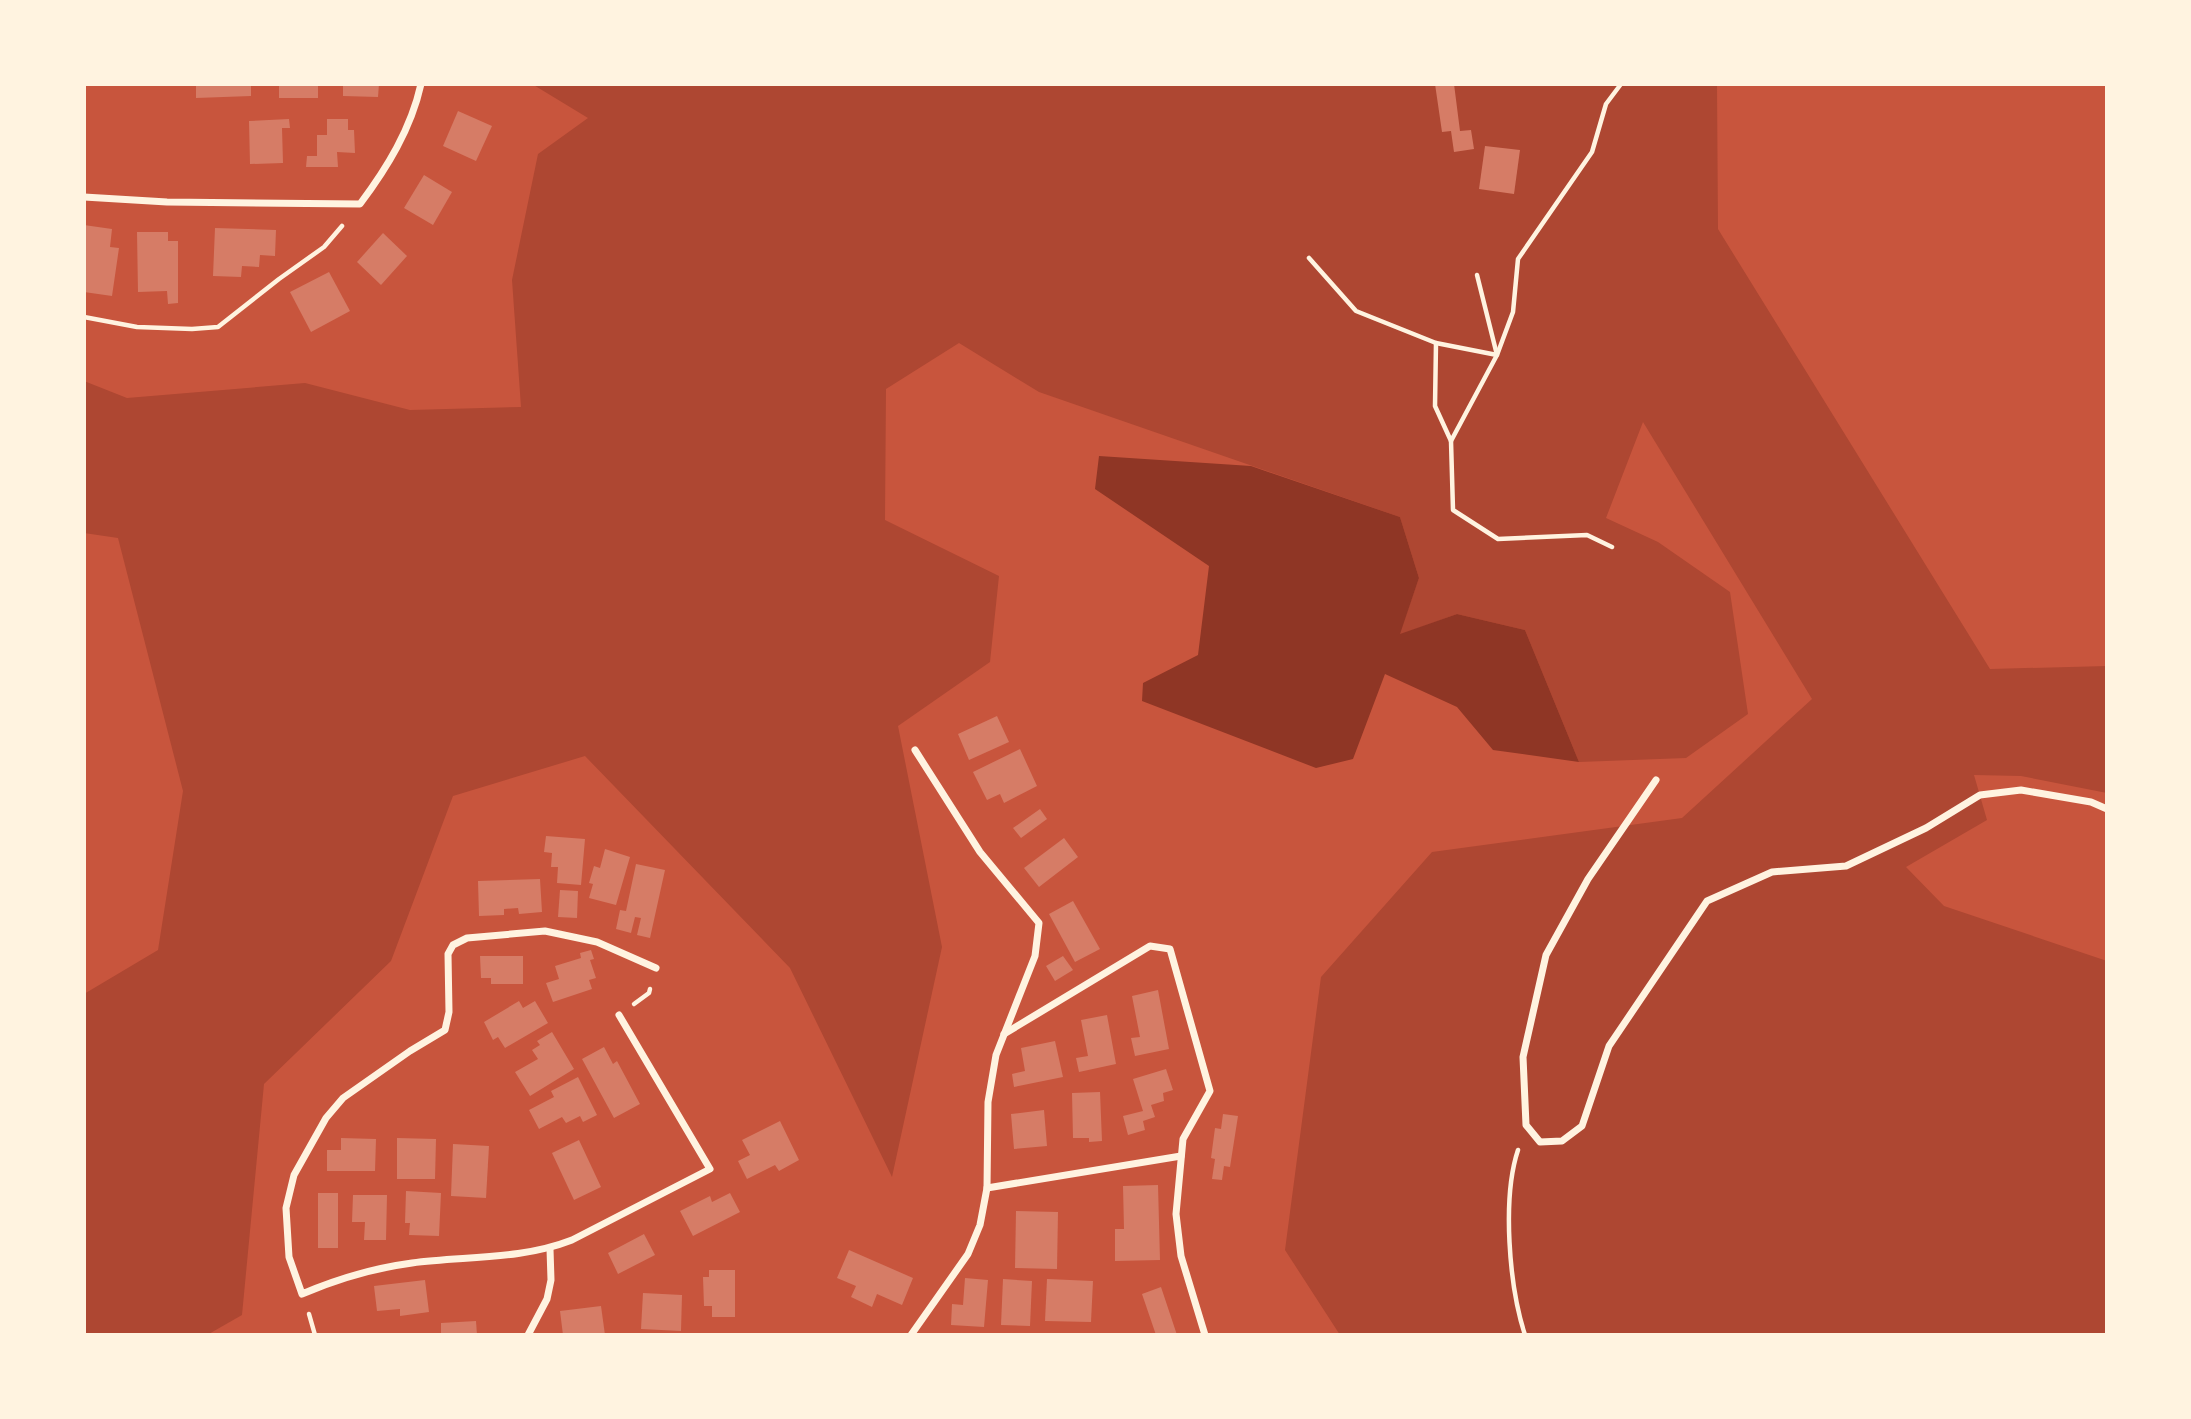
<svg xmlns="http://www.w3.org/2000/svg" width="2191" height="1419" font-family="'Titillium Web',sans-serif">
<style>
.green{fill:#ae4732}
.water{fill:#8f3625}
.building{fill:#d67c66}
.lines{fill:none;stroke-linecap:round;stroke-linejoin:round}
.path{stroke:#fff3e0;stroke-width:4.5}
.minor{stroke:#fff3e0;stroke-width:7}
</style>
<rect width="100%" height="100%" fill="#c8553d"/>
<polygon class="green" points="532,84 1717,84 1718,229 1990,669 2107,666 2107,793 2021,776 1974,775 1987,820 1906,867 1944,906 2107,961 2107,1335 1340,1335 1285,1250 1321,977 1432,852 1682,818 1812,699 1643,422 1606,518 1658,542 1730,592 1748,714 1686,758 1579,762 1525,630 1457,614 1399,635 1419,578 1400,517 1039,392 959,343 886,389 885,520 999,576 990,662 898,726 942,947 892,1177 790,968 585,756 453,796 391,961 264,1084 242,1315 207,1335 84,1335 84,994 158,950 183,791 118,538 84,533 84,381 127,398 305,383 410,410 521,407 512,280 538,154 588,118"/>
<polygon class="water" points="1099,456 1251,466 1400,517 1419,578 1400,634 1457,614 1525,630 1579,762 1493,750 1457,707 1385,674 1353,759 1316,768 1142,701 1143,683 1198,655 1209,566 1095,489"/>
<g class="building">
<polygon points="196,84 251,84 251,96 196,98"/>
<rect x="279" y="84" width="39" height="14"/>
<polygon points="343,84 379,84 378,97 343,96"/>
<polygon points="1435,84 1454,84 1460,131 1471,130 1474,149 1454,152 1451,131 1442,132"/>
<polygon points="458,111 492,126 476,161 443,146"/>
<polygon points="289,119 290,128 282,128 283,163 250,164 249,121"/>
<polygon points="327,119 348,119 348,130 354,130 355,153 337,152 338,167 306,167 307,156 317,156 317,135 327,135"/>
<polygon points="1485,146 1520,150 1514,194 1479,189"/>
<polygon points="424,175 452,192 433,225 404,208"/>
<polygon points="84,225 112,229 110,247 119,248 112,296 84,292"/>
<polygon points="215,228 276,230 275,256 260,255 259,267 242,266 241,277 213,276"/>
<polygon points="137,232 168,232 168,241 178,241 178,303 168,304 167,291 138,292"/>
<polygon points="383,233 407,256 381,285 357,262"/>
<polygon points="329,272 350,311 311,332 290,292"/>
<polygon points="997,716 1009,742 969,760 958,734"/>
<polygon points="1020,749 1037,786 1004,803 1000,794 987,800 973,772"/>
<polygon points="1040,809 1047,819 1021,838 1013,828"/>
<polygon points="546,836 585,839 581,885 557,883 558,867 551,867 552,853 544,852"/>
<polygon points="1064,838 1078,857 1039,887 1024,868"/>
<polygon points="605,849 630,857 616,905 589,898 593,884 589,883 594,866 600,868"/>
<polygon points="636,864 665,870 650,938 637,935 641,918 635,917 631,933 616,929 620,910 626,911"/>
<polygon points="540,879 542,912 519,914 518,908 504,909 504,915 479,916 478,881"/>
<polygon points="560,890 578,891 577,918 558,917"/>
<polygon points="1073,901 1100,949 1075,962 1049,914"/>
<polygon points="591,950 594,959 590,960 596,978 589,980 592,989 553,1002 546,983 559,979 555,966 581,958 580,953"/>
<polygon points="480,956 523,956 523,984 491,984 491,978 481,978"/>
<polygon points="1063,956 1073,970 1055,981 1046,966"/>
<polygon points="1158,990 1169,1049 1135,1056 1131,1038 1140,1037 1132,996"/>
<polygon points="519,1001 523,1008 535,1001 548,1023 505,1048 498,1037 493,1040 484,1022"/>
<polygon points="1107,1015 1116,1064 1079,1072 1076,1058 1088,1056 1081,1020"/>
<polygon points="552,1032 574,1069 530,1096 515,1072 538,1059 532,1050 540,1045 537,1041"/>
<polygon points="1055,1041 1063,1077 1014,1087 1012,1074 1025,1071 1021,1048"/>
<polygon points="604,1047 613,1064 617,1061 640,1104 614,1118 582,1059"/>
<polygon points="1166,1069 1173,1090 1163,1093 1164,1101 1151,1105 1155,1117 1143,1121 1145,1130 1128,1135 1123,1116 1143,1111 1133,1079"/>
<polygon points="578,1077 597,1115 583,1122 580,1116 566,1123 562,1117 539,1129 529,1110 554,1097 551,1091"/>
<polygon points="1100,1092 1102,1141 1089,1142 1089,1138 1073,1138 1072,1093"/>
<polygon points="1044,1110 1047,1146 1014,1149 1011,1114"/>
<polygon points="1223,1114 1238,1116 1230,1167 1224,1166 1222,1180 1212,1179 1215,1159 1211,1158 1215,1128 1221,1129"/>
<polygon points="780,1121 799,1160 779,1171 775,1165 747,1179 738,1161 750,1155 742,1140"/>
<polygon points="341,1138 376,1139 375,1171 327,1171 327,1150 341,1150"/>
<polygon points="397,1138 436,1139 435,1179 397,1179"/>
<polygon points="579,1140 601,1187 574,1200 552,1153"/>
<polygon points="453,1144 489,1146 486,1198 451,1196"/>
<polygon points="1158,1185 1160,1260 1115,1261 1115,1229 1124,1229 1123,1186"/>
<polygon points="406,1191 441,1193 439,1236 409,1235 410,1223 405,1223"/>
<rect x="318" y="1193" width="20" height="55"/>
<polygon points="730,1193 740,1212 693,1236 680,1211 710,1196 712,1202"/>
<polygon points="353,1195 387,1195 386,1240 364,1240 365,1222 352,1222"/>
<polygon points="1016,1211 1058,1212 1057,1269 1015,1268"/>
<polygon points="644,1234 655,1255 618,1274 608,1253"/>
<polygon points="849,1250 913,1278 902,1305 877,1294 872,1307 851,1297 856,1286 837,1278"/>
<polygon points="709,1270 735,1270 735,1317 712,1317 712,1306 704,1306 703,1277 709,1277"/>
<polygon points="965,1278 988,1280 984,1327 951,1325 952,1304 963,1305"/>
<polygon points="1003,1279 1032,1281 1030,1326 1001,1325"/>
<polygon points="1047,1279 1093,1281 1091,1322 1045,1321"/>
<polygon points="425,1280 429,1312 400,1316 400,1309 377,1311 374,1286"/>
<polygon points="1161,1287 1177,1335 1156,1335 1142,1294"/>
<polygon points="643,1293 682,1295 681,1331 641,1329"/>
<polygon points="601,1306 605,1335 563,1335 560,1311"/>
<polygon points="476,1321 477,1335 441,1335 441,1323"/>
</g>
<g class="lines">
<g class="path">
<polyline points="1309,258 1356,311 1436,343 1497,355 1513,312 1518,259 1592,152 1606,104 1621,84"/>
<polyline points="84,317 137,327 192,329 218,327 279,279 324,247 342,226"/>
<polyline points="1436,343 1435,406 1451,441 1497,355 1477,275"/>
<polyline points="1451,441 1453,510 1498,539 1587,535 1612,547"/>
<polyline points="634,1004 649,993 650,989"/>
<path d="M1518,1150C1502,1198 1509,1286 1525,1335"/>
<polyline points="309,1314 315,1335"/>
</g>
<g class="minor">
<path d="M84,197L167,202L360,204C387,168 411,129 421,84"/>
<polyline points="1656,780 1588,879 1546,955 1523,1057 1526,1125 1540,1142 1562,1141 1582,1126 1609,1046 1707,901 1772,872 1846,866 1926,828 1980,795 2021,790 2091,802 2107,809"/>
<path d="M619,1015L710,1169L572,1240C521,1260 465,1256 412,1263C375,1268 337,1279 302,1294L289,1257L286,1208L294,1175L326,1118L343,1098L410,1051L445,1030L449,1012L448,954L453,945L467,938L545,931L597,942L656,968"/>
<polyline points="1004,1034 1150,946 1170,949 1210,1091 1183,1139 1176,1214 1181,1256 1205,1335"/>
<polyline points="987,1188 1181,1156"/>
<polyline points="528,1335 547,1299 551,1280 550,1249"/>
<polyline points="911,1335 968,1254 980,1225 987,1188 988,1102 996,1055 1035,956 1039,923 980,852 915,750"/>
</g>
</g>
<rect width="2191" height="1419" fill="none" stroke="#fff3e0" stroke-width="172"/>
</svg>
